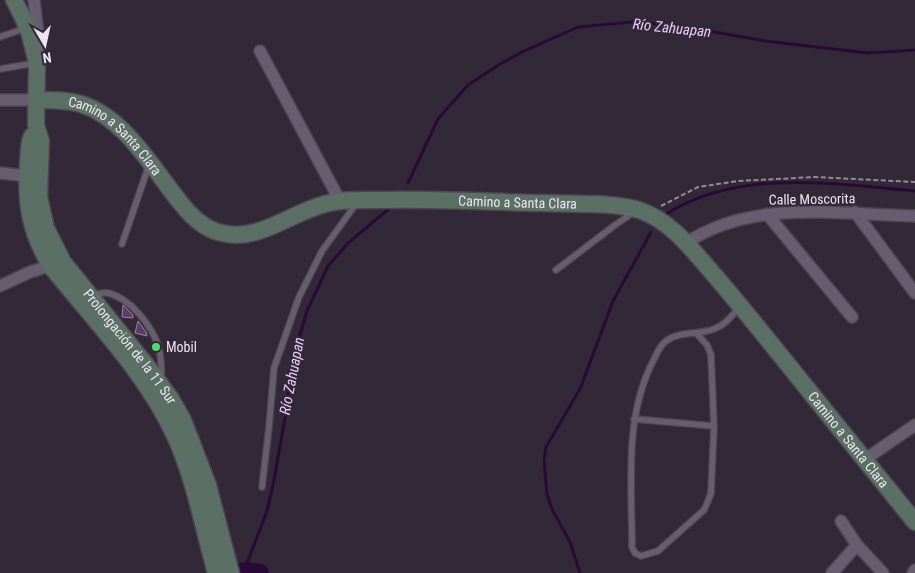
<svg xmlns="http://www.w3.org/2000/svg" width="915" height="573" font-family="'Roboto Condensed',sans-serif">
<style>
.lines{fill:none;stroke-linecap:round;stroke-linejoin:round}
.stream{stroke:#290a36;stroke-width:3}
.river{stroke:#290a36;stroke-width:18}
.building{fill:#5c3c6b;stroke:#94889a}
.lane-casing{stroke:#4c4451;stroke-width:8}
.street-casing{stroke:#4c4451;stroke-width:14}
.secondary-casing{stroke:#4c4451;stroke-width:19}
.path{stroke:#948b98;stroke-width:2;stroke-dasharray:5 2.5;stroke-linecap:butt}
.lane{stroke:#685d6e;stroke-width:5.5}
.street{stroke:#685d6e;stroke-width:11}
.secondary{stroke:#5b6f64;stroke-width:16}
.poi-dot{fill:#59d56f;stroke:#332838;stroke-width:2}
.labels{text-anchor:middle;stroke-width:4;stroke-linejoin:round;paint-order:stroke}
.street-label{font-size:14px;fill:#ece5f0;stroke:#332838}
.poi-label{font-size:14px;fill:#ece5f0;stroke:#332838;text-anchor:start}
.water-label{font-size:15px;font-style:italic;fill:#e9cbf8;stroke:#332838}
</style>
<rect width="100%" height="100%" fill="#332838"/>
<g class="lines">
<g class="stream">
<polyline points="408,183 438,119 468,85 500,64 524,51 578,27 632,22 674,25 765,41 868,53 915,50"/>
<path d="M666,214C740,168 833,184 915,191"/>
<polyline points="244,571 267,511 273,485 286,413 292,362 307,311 328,266 348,243 390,208"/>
<polyline points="580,573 570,542 552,509 547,495 544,459 546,447 580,389 613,301 651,232"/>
</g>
<polyline class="river" points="225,573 248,571 260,573"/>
</g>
<g class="building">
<polygon points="123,305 133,315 133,318 122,317"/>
<polygon points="138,321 146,332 147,336 135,333"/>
</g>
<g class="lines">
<defs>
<g id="lane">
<polyline points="0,37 26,28"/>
<polyline points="0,69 35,63"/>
<polyline points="122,244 149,165"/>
<polyline points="556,270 615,225 634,212"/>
<path d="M92,296C97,294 103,292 108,293C130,298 151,325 158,345C161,356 162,368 161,380"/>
<path d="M696,333L707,345L711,355L714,426L711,493L708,501L704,510L658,551L641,556L635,553L632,547C632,486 624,420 652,363C656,356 659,346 666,341C679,331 699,335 714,329C725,325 732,316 739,307"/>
<polyline points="634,419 714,426"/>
<polyline points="262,487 269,427 274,368 299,297 322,251 356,204"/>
</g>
<g id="street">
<polyline points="34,0 38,33 38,49"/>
<polyline points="260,51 340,201"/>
<polyline points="0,100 37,100"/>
<polyline points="0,173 27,176"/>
<polyline points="855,212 915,293"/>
<polyline points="767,214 852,317"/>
<path d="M686,243C754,198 839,215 915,216"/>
<polyline points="0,286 30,272 56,264"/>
<polyline points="864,460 915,425"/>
<polyline points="841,521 857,545 883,573"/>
<polyline points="832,573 857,545"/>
<polyline points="913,573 915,570"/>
</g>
<g id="secondary">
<path id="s1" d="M14,0L28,28L37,63L36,125L41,141L39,197L46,228L63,262L147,366L171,399L183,420L208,485L231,573"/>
<path id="s2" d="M37,100C52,100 67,100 81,104C123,117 150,164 176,197C188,213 202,229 222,233C259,242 290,213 325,204C344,199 364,200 384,200C436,199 489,202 542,203C571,204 612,202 639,210C672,221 694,252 716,277C747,313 776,350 806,387C842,432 879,477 915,522"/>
<path d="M32,136C28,144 29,154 28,163C25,203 30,231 50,265C92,318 146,373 174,434C194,476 203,528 216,573"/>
</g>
</defs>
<use href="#lane" class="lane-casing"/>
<use href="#street" class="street-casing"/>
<use href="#secondary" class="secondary-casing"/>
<polyline class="path" points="661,206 698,187 738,181 815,177 915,182"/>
<use href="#lane" class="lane"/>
<use href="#street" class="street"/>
<use href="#secondary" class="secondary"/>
</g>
<circle class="poi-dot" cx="156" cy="347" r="5"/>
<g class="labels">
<g class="street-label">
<text dy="5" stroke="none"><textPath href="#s2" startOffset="91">Camino a Santa Clara</textPath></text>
<text transform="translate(812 199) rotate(-1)" y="5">Calle Moscorita</text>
<text dy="5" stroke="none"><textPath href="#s2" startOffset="541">Camino a Santa Clara</textPath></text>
<text dy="5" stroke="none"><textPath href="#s1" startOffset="380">Prolongación de la 11 Sur</textPath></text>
<text dy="5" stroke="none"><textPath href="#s2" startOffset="976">Camino a Santa Clara</textPath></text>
</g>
<g class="poi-label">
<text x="166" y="352">Mobil</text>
</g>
<g class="water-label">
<text transform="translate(672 28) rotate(6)" y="5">Río Zahuapan</text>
<text transform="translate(292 376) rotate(-79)" y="5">Río Zahuapan</text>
</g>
</g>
<g transform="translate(45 45) rotate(171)" stroke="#332838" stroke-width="4" paint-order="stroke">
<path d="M0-4L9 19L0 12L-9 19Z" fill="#ece5f0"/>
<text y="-8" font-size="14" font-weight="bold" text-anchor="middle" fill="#ece5f0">N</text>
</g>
</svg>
